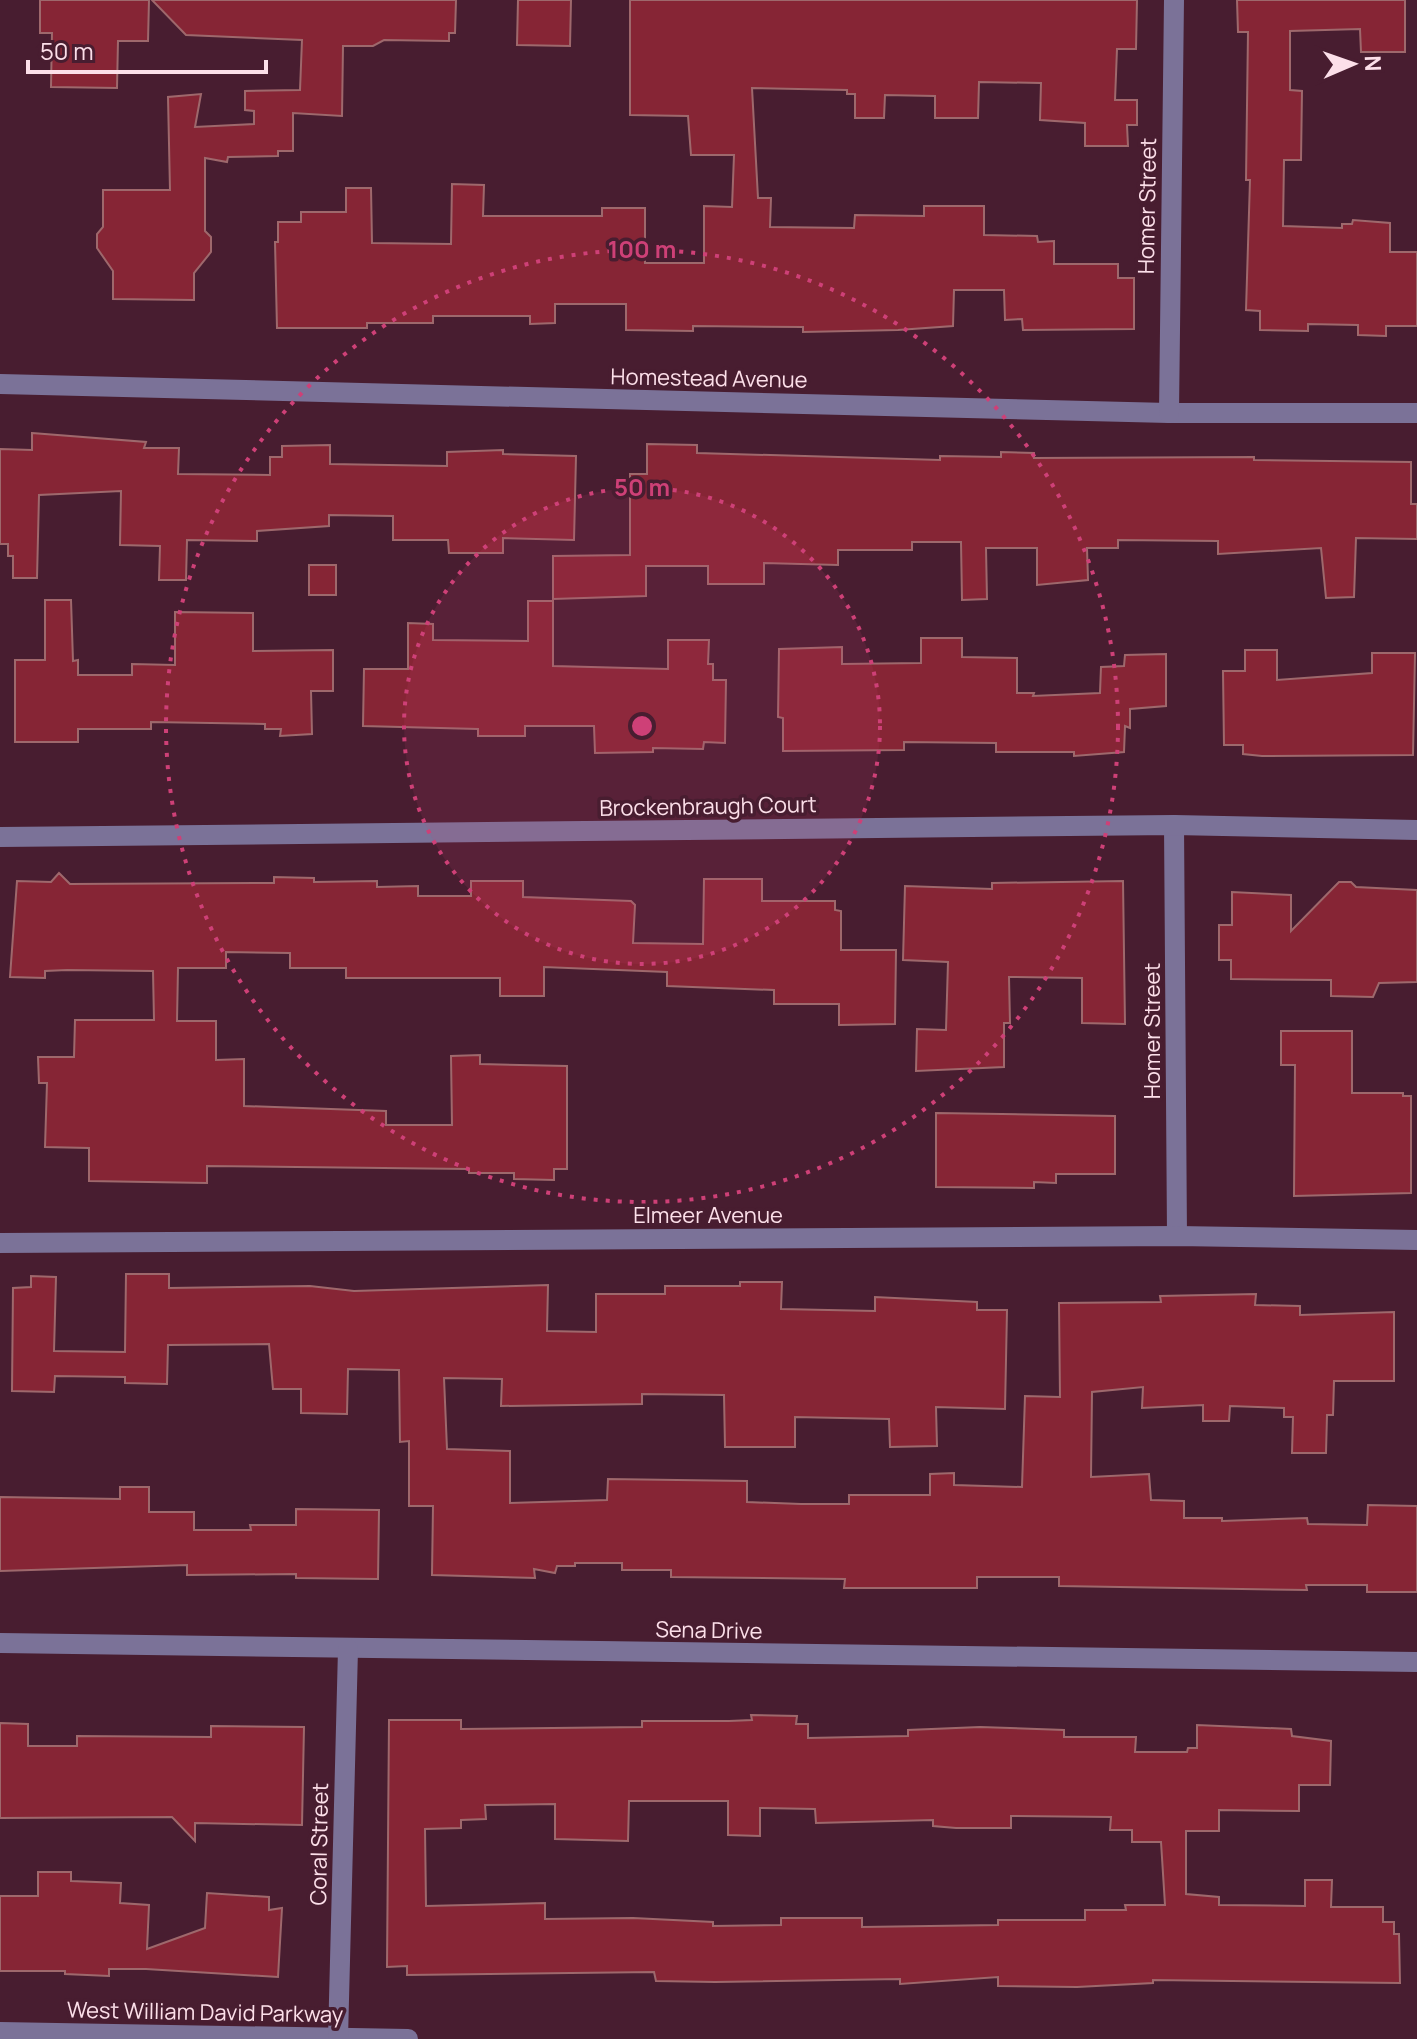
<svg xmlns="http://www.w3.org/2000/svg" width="1417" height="2039" font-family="Manrope,sans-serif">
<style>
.building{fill:#862535;stroke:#9e686c;stroke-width:2;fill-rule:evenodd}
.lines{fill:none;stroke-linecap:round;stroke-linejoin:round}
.minor{stroke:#7b7298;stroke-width:20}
.ring{fill:none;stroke:#ce4077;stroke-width:4;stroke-dasharray:4 8}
.labels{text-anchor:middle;stroke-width:7;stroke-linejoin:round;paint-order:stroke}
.street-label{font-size:22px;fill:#fcdfe9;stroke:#481d30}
.centre{fill:#ce4077;stroke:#481d30;stroke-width:4}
.ring-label{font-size:24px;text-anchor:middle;font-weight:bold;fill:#ce4077;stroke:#481d30;stroke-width:7;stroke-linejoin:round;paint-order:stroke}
</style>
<rect width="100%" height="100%" fill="#481d30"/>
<g class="building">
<polygon points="40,0 149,0 148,41 118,41 117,88 51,87 52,33 40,33"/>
<polygon points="152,0 456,0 455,33 449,33 449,41 384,40 373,46 343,46 342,116 293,113 293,151 278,151 278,156 228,157 227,162 205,158 205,231 211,237 211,252 194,273 194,300 113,299 113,271 97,248 97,234 103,227 103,190 170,190 168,97 201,94 195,127 254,124 254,111 245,110 245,91 300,90 302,40 186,35"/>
<polygon points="518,0 571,0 570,46 517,45"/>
<polygon points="630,0 1137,0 1136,49 1117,49 1115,100 1137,100 1137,125 1127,125 1128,146 1085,146 1085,123 1040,120 1041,83 979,82 978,118 935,118 935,96 885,95 884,118 855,118 855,94 847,94 847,90 752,88 758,198 771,198 770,227 854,228 855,215 924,216 924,206 984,206 984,235 1037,236 1038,242 1054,241 1054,264 1118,264 1118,278 1134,278 1134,329 1023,330 1022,319 1005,320 1004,290 954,290 953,326 898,330 803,332 803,327 693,326 693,331 626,330 626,304 555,304 555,323 530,324 530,316 433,316 433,323 367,323 367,328 277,328 275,242 278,242 278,222 301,222 301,212 346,212 346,188 371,188 372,243 451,244 452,184 484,185 483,216 602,216 602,208 645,208 645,263 704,263 704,206 732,207 734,155 691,155 688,116 630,115"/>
<polygon points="1237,0 1405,0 1405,52 1361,52 1360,29 1290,31 1290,90 1302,91 1301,160 1284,160 1283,226 1342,228 1342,224 1352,224 1353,220 1390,223 1390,252 1417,252 1417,326 1386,326 1386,336 1358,335 1358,325 1308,324 1308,331 1260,330 1260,311 1246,310 1250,180 1246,180 1248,32 1238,32"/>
<polygon points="32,433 146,442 144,448 179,448 178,474 270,475 270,457 282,457 282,446 330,445 330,464 447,466 447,452 503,450 503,454 576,456 574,540 503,538 503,553 449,553 448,540 393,540 393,516 329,515 329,526 257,531 257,541 187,540 186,580 159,580 160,546 120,545 121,491 39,495 37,578 13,578 13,556 8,556 8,544 0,544 0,449 32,450"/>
<polygon points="647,444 697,445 697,453 940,460 940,456 1001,457 1001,452 1034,453 1034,458 1254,457 1254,460 1411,462 1411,504 1417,504 1417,539 1356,538 1354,597 1326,598 1321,548 1218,554 1218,541 1118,540 1118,548 1087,548 1088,580 1037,585 1037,548 986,548 987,599 962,600 961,542 912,542 912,550 838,550 838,565 764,563 764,584 708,584 708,566 646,566 646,596 553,599 553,556 630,555 630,474 647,474"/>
<rect x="309" y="565" width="27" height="30"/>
<polygon points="45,600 71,600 73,661 78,660 78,675 132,675 132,664 175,665 175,612 253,613 253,651 333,650 333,691 311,691 312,734 280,736 281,729 265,729 265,724 151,722 151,729 78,729 78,742 15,742 15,660 45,660"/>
<polygon points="528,601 553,601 553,666 668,669 668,640 709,640 708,664 713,664 713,680 726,680 725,743 704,742 703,749 653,748 653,752 595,753 594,726 525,726 525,736 478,736 478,729 363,726 364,669 408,669 408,623 433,624 433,640 528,641"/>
<polygon points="921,638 962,638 962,657 1017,658 1017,693 1034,693 1033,696 1100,693 1101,667 1124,666 1125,655 1166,654 1166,706 1130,709 1130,728 1125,726 1124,752 1074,756 1074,752 996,752 996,743 904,742 904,750 783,751 783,718 778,717 779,649 842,647 842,664 921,663"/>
<polygon points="1245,650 1277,650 1277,680 1372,673 1372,653 1415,653 1413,755 1262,756 1243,754 1243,745 1224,745 1223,671 1245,671"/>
<polygon points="59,873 70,884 274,883 274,877 314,878 314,882 377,881 377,887 418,886 418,896 471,896 471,881 523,881 523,897 631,901 635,905 633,943 703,944 704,879 762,879 762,901 835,901 835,910 841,911 841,950 896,950 895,1024 839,1025 839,1004 774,1004 774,990 667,986 667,972 544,967 544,996 500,996 500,978 346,978 346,968 290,968 290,953 226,952 226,968 178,968 177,1021 216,1021 216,1060 244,1059 244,1106 386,1111 386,1125 452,1125 451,1056 480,1055 480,1064 567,1066 567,1169 554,1169 554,1180 514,1179 514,1173 469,1173 469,1169 207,1166 207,1183 89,1181 89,1148 45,1147 47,1083 39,1083 38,1057 74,1057 75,1020 154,1020 153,971 67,970 45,971 45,978 10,977 17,881 51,882"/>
<polygon points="1123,881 1125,1024 1082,1023 1082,978 1009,977 1010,1023 1004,1023 1004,1067 916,1071 917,1029 946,1030 948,962 903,960 905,886 992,889 992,883"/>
<polygon points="1339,882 1351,882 1356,887 1417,890 1417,982 1379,983 1373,997 1331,996 1331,980 1231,979 1231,960 1219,960 1219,925 1232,925 1232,892 1291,895 1291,931"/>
<polygon points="1281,1031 1352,1031 1352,1093 1403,1093 1403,1096 1411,1096 1411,1193 1294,1196 1295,1065 1281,1065"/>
<polygon points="936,1113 1115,1116 1115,1174 1056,1174 1056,1183 1034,1182 1034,1188 936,1187"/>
<polygon points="126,1274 169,1274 169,1288 310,1286 354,1291 548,1285 547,1331 596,1332 596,1294 665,1294 665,1286 740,1286 740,1282 782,1282 781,1309 875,1311 875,1297 977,1302 977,1310 1007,1310 1005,1409 936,1407 937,1446 890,1447 889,1419 795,1417 795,1447 725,1447 724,1395 642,1394 642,1404 501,1406 502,1379 444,1378 447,1449 510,1451 510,1503 607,1500 608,1479 747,1481 747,1502 801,1504 849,1504 849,1495 930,1495 930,1474 954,1473 954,1485 1022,1487 1025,1396 1060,1397 1059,1303 1161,1302 1160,1296 1256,1294 1255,1305 1300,1306 1300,1315 1394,1312 1394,1381 1334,1381 1333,1415 1327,1415 1326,1453 1292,1453 1293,1417 1284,1417 1284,1408 1230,1406 1229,1421 1203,1421 1203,1405 1142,1408 1143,1387 1092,1392 1091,1477 1149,1474 1151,1500 1184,1501 1184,1518 1222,1518 1222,1521 1307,1518 1308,1524 1367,1525 1368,1505 1417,1506 1417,1592 1367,1592 1367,1585 1306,1585 1307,1590 1059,1586 1059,1577 977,1577 977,1588 844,1588 845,1579 671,1577 671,1570 622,1570 622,1563 575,1563 575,1566 557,1566 555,1573 534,1569 535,1578 432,1575 433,1506 409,1506 409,1441 400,1442 399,1370 348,1369 347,1414 301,1413 301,1389 273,1389 269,1344 168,1345 167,1384 125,1383 125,1377 55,1376 54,1392 12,1391 13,1288 31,1287 31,1276 56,1277 54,1351 125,1352"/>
<polygon points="120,1487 149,1487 149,1512 194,1512 194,1530 251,1530 250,1525 296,1525 296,1509 379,1510 378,1579 296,1578 296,1574 187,1575 187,1565 0,1571 0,1497 120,1499"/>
<path d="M751,1715L797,1716L796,1724H808V1738L908,1736V1730L980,1727L1064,1730V1737H1136L1135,1752H1187L1188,1748H1197V1725L1291,1729L1292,1736L1331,1741L1330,1785H1299V1811L1219,1810V1831H1186V1894L1219,1897V1905L1305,1906V1880H1332L1331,1907H1383V1922H1394V1934H1399L1400,1983L1153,1980V1983L1077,1987L998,1986V1977L900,1984V1979L715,1982L656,1981L654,1972L407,1975V1966L387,1967L389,1720H461V1729L642,1727V1721H729L752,1720ZM629,1801H728V1835L760,1836V1808L815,1809L816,1823L933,1820V1826L956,1828H1011V1816L1111,1817L1110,1830H1132V1842H1161L1165,1905H1125L1126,1910H1085V1920H998V1925L862,1927V1918H781V1925L713,1926V1922L633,1918L545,1919V1903L426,1906L425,1829L461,1828V1820L486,1819L485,1805L555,1804V1839L628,1841Z"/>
<polygon points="0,1723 28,1724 28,1746 77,1746 77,1736 211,1737 211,1726 304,1727 302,1825 195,1823 195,1841 172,1817 0,1818"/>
<polygon points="38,1872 71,1872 71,1881 121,1883 120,1903 149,1905 147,1949 205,1928 207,1893 269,1897 269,1910 282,1908 278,1977 146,1969 109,1969 109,1976 65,1974 65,1971 0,1971 0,1896 38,1896"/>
</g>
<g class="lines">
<g class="minor">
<polyline points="0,384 1169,413 1417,413"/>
<polyline points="1169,413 1174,0"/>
<polyline points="1174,825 1177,1236"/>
<polyline points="0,837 1174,825 1417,830"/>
<polyline points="0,1243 1177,1236 1417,1240"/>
<polyline points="0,1643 1417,1662"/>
<polyline points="0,2032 408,2039"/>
<polyline points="338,2039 348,1649"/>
</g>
</g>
<circle cx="642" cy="726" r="238" fill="#ce4077" fill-opacity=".12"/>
<g class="ring">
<circle cx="642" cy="726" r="238"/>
<circle cx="642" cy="726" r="476"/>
</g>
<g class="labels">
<g class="street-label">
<text transform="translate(1147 206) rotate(-89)" y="8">Homer Street</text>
<text transform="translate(709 378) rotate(1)" y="8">Homestead Avenue</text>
<text transform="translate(708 806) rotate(-1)" y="8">Brockenbraugh Court</text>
<text transform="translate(1152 1031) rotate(-90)" y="8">Homer Street</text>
<text x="708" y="1223">Elmeer Avenue</text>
<text transform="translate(709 1630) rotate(1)" y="8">Sena Drive</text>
<text transform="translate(319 1844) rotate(-89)" y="8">Coral Street</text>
<text transform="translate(205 2012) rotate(1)" y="8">West William David Parkway</text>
</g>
</g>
<circle cx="642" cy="726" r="12" class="centre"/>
<g class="ring-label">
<text x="642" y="258">100 m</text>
<text x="642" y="496">50 m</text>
</g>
<g transform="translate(1353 64) rotate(88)" stroke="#481d30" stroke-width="6" paint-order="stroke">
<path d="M0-6L14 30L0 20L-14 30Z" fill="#fcdfe9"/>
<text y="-12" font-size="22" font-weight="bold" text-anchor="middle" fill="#fcdfe9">N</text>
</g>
<path d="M28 60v12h238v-12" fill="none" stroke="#fcdfe9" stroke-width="4"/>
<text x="40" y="60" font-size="24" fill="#fcdfe9" stroke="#481d30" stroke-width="6" paint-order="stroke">50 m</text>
</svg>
